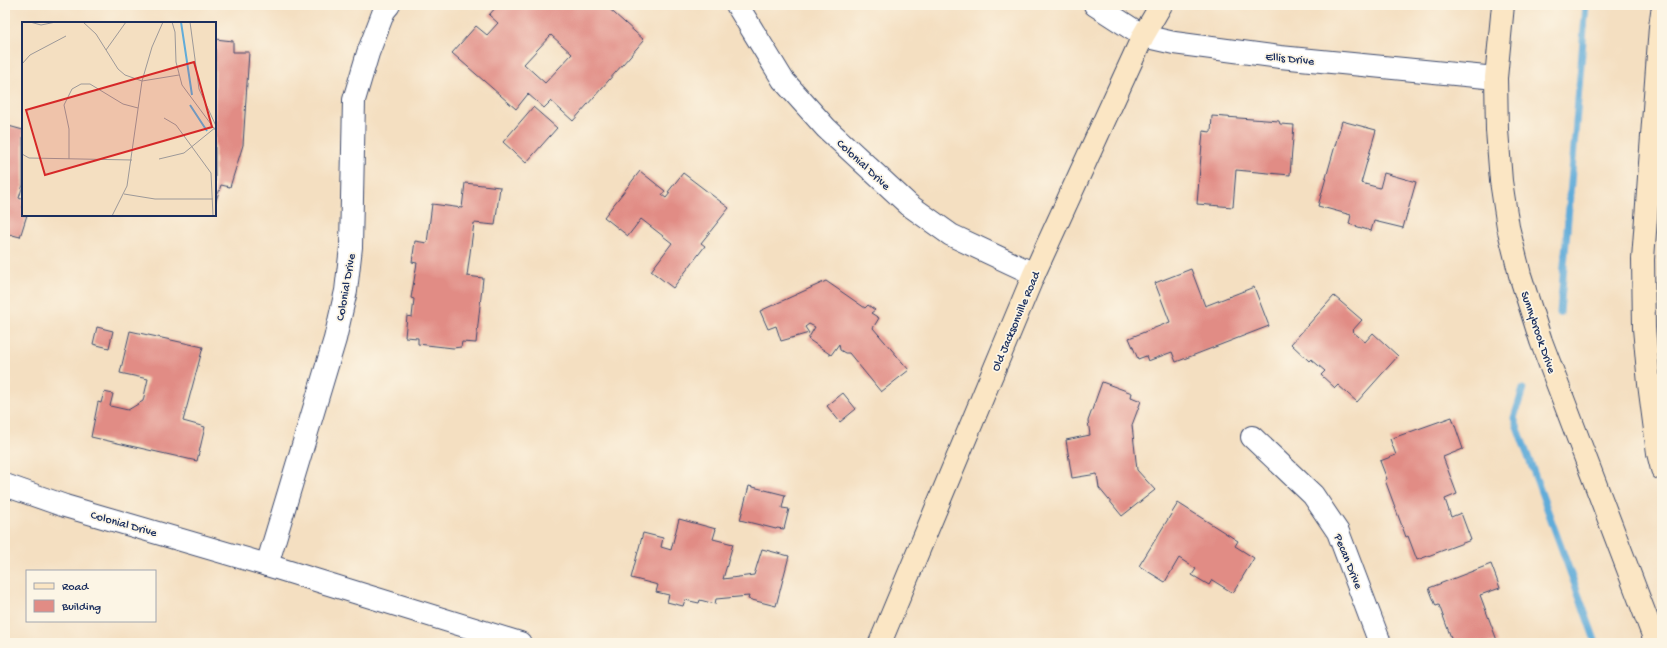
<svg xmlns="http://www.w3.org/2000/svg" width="1667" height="648" font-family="'Gochi Hand',sans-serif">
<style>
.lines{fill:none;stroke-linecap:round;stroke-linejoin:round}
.stream{stroke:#61acd9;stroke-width:7}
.building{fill:#e18c85;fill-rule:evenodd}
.street-casing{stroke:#3c496d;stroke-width:24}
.secondary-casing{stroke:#3c496d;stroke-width:24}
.street{stroke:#fff;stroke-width:22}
.secondary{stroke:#fbe6c4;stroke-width:22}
.labels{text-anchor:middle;stroke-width:3.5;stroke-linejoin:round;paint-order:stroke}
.street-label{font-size:12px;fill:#1b2f5e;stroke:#fcf5e5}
.inset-river{fill:none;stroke:#61acd9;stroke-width:2}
.inset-road{fill:none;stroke:#9d9999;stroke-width:1}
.view{fill:#d62828;fill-opacity:0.15;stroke:#d62828;stroke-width:2}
.inset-edge{fill:none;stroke:#1b2f5e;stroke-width:2}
</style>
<rect width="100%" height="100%" fill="#fcf5e5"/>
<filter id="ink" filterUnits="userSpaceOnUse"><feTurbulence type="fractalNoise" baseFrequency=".025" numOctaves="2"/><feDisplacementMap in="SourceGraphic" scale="8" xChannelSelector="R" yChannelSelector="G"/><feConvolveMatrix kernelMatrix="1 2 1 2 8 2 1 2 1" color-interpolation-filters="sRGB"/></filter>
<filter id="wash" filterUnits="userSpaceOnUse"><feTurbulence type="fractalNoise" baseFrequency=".012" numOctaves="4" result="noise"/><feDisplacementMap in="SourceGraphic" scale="16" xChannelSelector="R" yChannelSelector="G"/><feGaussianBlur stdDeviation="0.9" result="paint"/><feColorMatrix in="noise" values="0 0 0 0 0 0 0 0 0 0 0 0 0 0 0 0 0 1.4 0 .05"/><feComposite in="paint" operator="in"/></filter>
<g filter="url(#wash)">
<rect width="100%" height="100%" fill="#f4dfc1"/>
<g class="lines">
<g class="stream">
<polyline points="1560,313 1586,5"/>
<polyline points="1523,389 1514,418 1596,643"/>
</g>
</g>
<g id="blocks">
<g class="building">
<path d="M498,5H605L644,40L573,121L551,101L544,108L528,94L516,109L452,53L476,26L487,35L498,23L489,15ZM551,35L572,54L545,83L524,64Z"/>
<polygon points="1409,5 1435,5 1435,9"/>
<polygon points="215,39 233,41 233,52 249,52 243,145 230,187 221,185 215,204"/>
<polygon points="533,107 557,128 526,163 503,142"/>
<polygon points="1212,116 1279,121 1280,124 1294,125 1290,175 1236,170 1233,207 1197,204 1203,131 1211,132"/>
<polygon points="1342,121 1376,130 1361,183 1380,188 1384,173 1416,182 1403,228 1374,221 1371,231 1349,224 1351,215 1318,206"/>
<polygon points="5,125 23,130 23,185 19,198 23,200 23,215 27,215 20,237 5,233"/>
<polygon points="640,171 665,191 662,195 666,198 670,193 668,192 683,173 729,208 701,243 705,246 673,288 651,271 672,243 641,219 628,236 604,217"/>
<polygon points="465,183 500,187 495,225 474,223 467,276 483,278 476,343 462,342 461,347 453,348 418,344 418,338 405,337 407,316 412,317 414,299 411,298 417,263 412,262 415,241 427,243 432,204 462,208"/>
<polygon points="1191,269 1205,306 1254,287 1269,326 1176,362 1172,352 1148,361 1146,356 1138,359 1129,338 1170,322 1155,283"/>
<polygon points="826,281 865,308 868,305 875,310 871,313 879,318 873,328 909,370 881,392 849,353 845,353 840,350 839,344 831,355 808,339 815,327 809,324 805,327 809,333 781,341 776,326 768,329 760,311"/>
<polygon points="1334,296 1362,320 1352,331 1365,342 1373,333 1398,356 1357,402 1338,385 1335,388 1321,375 1325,371 1311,359 1309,361 1291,344"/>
<polygon points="97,327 113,331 109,348 93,344"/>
<polygon points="130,331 203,347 183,421 205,427 197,461 91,437 98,402 101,403 104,392 113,394 110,406 128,410 143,401 148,379 120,373"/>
<polygon points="1102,382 1132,393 1131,397 1141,401 1132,425 1137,470 1155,490 1122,516 1099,488 1097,474 1072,478 1066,440 1090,435 1088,421"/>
<polygon points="843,393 856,409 840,422 827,406"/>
<polygon points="1452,417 1463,449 1443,457 1457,494 1445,499 1451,517 1461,513 1471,540 1417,560 1408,536 1406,537 1385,480 1387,479 1380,461 1396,455 1390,439"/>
<polygon points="749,486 785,495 782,508 789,509 784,529 777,528 776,529 740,520"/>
<polygon points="1178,503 1238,541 1235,546 1254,558 1233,593 1212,580 1209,585 1192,575 1196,569 1179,558 1165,582 1139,566"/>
<polygon points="679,519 716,529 713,539 733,544 723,579 754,575 762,549 789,556 776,606 748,599 749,596 716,599 715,604 700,600 699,603 685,600 683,606 667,602 669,595 656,592 658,585 631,578 643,533 663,538 661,547 671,550"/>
<polygon points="1491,564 1500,588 1480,595 1498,643 1453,643 1439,605 1436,606 1429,588"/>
</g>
</g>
</g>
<g filter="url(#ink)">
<use href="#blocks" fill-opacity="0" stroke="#3c496d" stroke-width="1"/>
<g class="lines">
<defs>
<g id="street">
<polyline points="737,5 783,80 826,128 909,205 951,235 1034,274"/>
<polyline points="1095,5 1143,36 1174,43 1280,57 1496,78"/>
<polyline points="1252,437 1313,495 1338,532 1380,643"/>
<polyline points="5,485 65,506 267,565 520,643"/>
<polyline points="267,565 335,339 346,291 351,247 354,100 368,53 384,11 389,5"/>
</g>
<g id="secondary">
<polyline points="1503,5 1496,78 1497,130 1501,181 1508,227 1520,275 1541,341 1656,643"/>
<polyline points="1662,12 1660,27 1643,259 1644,328 1649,384 1658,453 1662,469"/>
<polyline points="880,643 1034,274 1143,36 1161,5"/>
</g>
</defs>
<use href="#street" class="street-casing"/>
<use href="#secondary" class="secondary-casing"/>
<use href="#street" class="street"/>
<use href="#secondary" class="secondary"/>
</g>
</g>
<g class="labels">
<g class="street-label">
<text transform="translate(1290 58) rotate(6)" y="4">Ellis Drive</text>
<text transform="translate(864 164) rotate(43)" y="4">Colonial Drive</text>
<text transform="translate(345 287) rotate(-80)" y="4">Colonial Drive</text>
<text transform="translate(1015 321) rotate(-67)" y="4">Old Jacksonville Road</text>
<text transform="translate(1539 332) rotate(71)" y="4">Sunnybrook Drive</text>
<text transform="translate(124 523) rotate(16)" y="4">Colonial Drive</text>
<text transform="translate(1349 561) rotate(68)" y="4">Pecan Drive</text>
</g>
</g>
<g transform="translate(22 22)">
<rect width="194" height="194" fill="#f4dfc1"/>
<path class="inset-river" d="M159,0L170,73M168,83L185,109"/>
<path class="inset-road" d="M8,0L19,3L34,0M61,0L74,12L96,47L103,53L120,59L157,53M150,0L153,10L154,40L160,63L194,109M168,0L177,67L194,104M84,28L104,0M0,42L8,33L44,14M0,90V121M142,96L154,103L189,151L191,194M0,132L7,136L110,138M47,137V107L42,83L50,67L59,62H68L101,82L116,86M137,137L162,131L194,105M102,172L133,177H191M90,194L105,164L120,59L130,25L141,0"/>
<path class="view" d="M172,40L190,105L23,153L4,88Z"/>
<rect width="194" height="194" class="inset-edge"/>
</g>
<rect width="1667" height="648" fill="none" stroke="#fcf5e5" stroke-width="20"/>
<rect x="26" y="570" width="130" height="52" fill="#fcf5e5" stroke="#a2a6af"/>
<rect x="34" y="583" width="20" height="6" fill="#fbe6c4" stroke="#a2a6af"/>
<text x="62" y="590" font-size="12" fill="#1b2f5e">Road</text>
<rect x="34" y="600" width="20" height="12" fill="#e18c85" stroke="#a2a6af"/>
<text x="62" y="610" font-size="12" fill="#1b2f5e">Building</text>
</svg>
